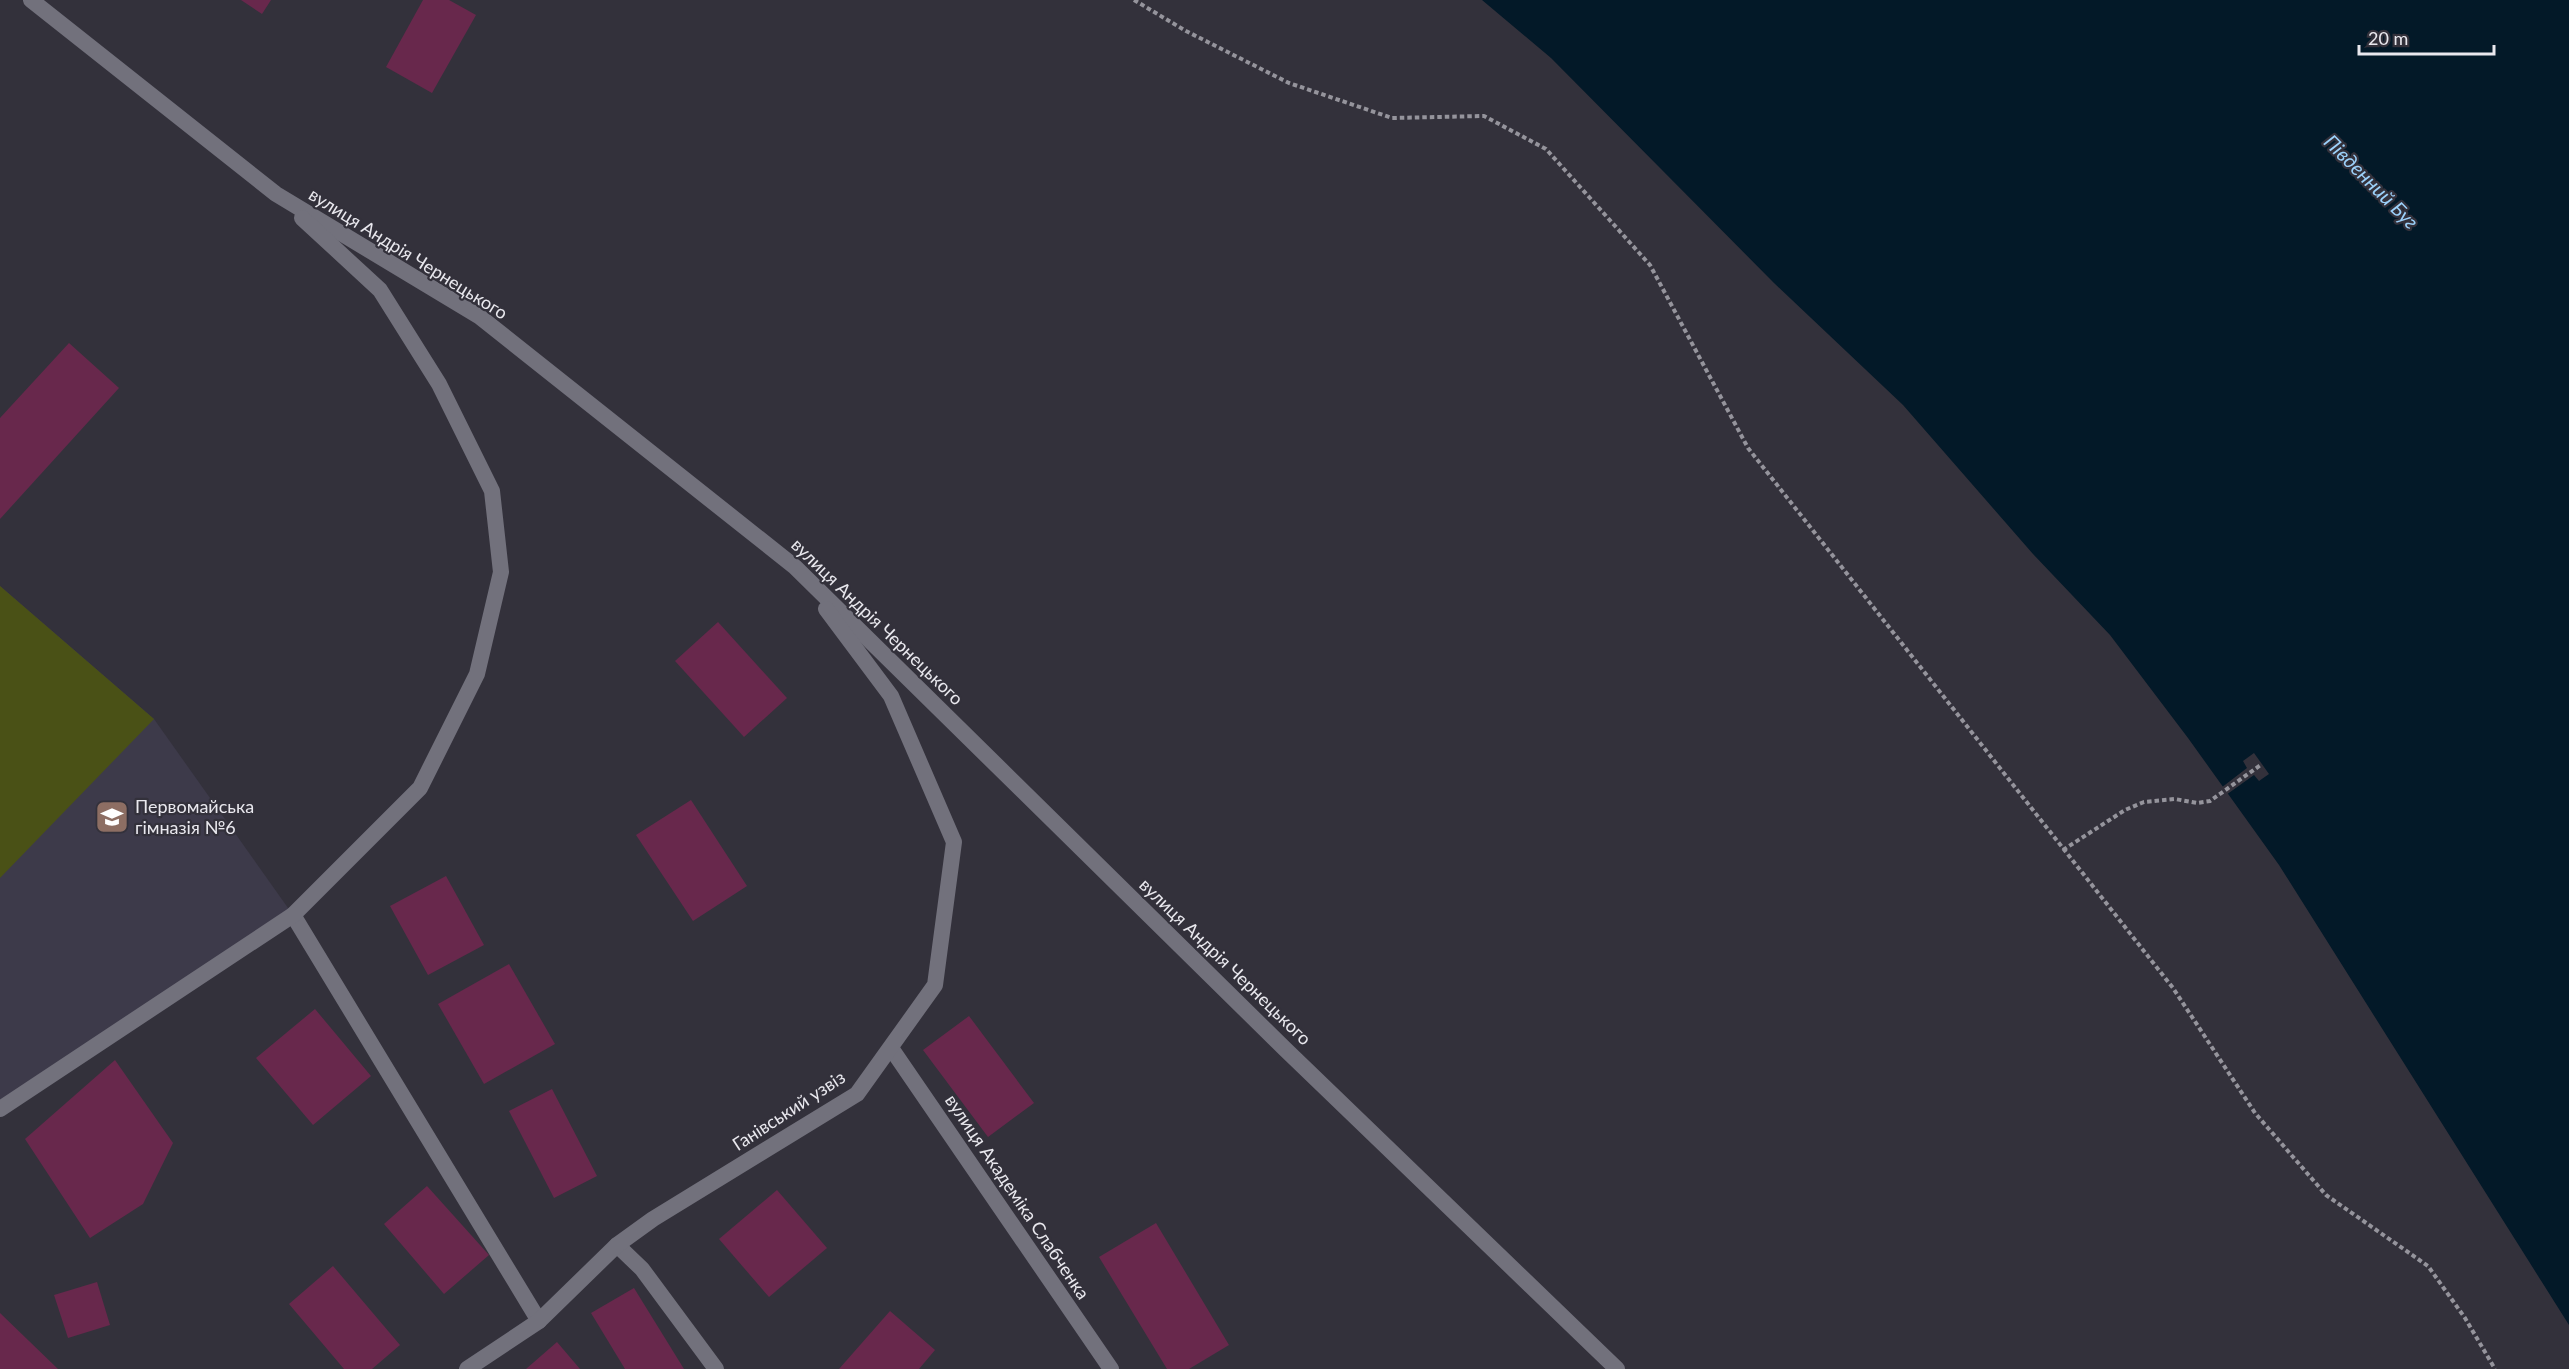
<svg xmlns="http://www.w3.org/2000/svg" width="2569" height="1369" font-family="Lato,sans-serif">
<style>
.built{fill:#3d3a4a}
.green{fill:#4a5116}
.water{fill:#031928}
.pier{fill:#33313b}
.building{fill:#68284c}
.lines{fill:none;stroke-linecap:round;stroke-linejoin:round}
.path{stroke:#95949c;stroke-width:4;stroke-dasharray:4.5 3;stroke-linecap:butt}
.minor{stroke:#72717c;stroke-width:16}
.labels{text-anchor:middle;stroke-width:4.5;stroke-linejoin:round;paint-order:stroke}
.street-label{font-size:18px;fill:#e9e8ee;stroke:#33313b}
.poi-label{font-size:18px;fill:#e9e8ee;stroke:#33313b;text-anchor:start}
.water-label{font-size:20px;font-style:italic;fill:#9cd1fa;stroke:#33313b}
</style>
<rect width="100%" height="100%" fill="#33313b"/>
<polygon class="built" points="0,586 154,719 293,915 0,1109"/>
<polygon class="green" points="0,586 154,719 0,878"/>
<polygon class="water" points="1482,0 2569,0 2569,1325 2279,865 2188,738 2110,635 2033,554 1903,405 1774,283 1551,58"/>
<polygon class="pier" points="2254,753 2269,774 2259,781 2254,775 2226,795 2221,788 2247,768 2243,761"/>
<g class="building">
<polygon points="241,0 271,0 262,14"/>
<polygon points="423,0 449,0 476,15 432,93 386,67"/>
<polygon points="69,343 119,388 0,519 0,418"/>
<polygon points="718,622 787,698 744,737 675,661"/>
<polygon points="691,800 747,886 693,921 636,835"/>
<polygon points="446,876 484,945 428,975 390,906"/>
<polygon points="509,964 555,1044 484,1084 438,1004"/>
<polygon points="315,1009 371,1076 313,1125 256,1058"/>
<polygon points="969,1016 1034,1103 988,1137 923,1050"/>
<polygon points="115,1060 173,1143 143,1204 90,1238 25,1139"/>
<polygon points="552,1089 597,1176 554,1198 509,1111"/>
<polygon points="427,1186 489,1255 444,1294 384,1224"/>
<polygon points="777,1190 827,1248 769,1297 719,1239"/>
<polygon points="1156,1223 1229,1345 1189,1369 1167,1369 1099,1257"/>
<polygon points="333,1266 400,1345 372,1369 344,1369 289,1304"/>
<polygon points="97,1282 110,1325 68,1338 54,1295"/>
<polygon points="634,1288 684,1369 625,1369 591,1313"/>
<polygon points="890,1311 935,1350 919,1369 839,1369"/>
<polygon points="0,1313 58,1369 0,1369"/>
<polygon points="557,1342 580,1369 526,1369"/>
</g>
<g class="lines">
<g class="path">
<polyline points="1134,0 1186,31 1289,83 1392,118 1484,116 1546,149 1650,265 1748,448 2173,988 2255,1113 2326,1195 2428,1266 2465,1318 2495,1369"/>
<polyline points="2063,850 2125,810 2144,802 2175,799 2197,803 2210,801 2262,764"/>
</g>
<g class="minor">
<polyline points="31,0 276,194 480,317 795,567 1285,1049 1617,1369"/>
<polyline points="293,915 539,1321"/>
<polyline points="891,1048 1111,1369"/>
<polyline points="0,1109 293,915 420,788 477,674 501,572 492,491 439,384 380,290 302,218"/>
<polyline points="617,1245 642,1269 716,1369"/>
<polyline points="467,1369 539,1321 617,1245 653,1219 857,1094 935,985 954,842 891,696 826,609"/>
</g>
</g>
<defs>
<symbol id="school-square" viewBox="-11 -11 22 22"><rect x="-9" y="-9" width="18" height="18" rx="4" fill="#8d6e63" stroke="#33313b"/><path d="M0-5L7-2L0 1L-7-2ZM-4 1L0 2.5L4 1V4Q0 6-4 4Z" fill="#fff"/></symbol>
</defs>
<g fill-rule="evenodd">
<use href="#school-square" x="93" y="798" width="38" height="38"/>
</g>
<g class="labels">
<g class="street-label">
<text transform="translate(408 254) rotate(32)" y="6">вулиця Андрія Чернецького</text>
<text transform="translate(877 622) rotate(44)" y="6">вулиця Андрія Чернецького</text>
<text transform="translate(1225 962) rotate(44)" y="6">вулиця Андрія Чернецького</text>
<text transform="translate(789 1111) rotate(-33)" y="6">Ганівський узвіз</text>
<text transform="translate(1017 1197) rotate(56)" y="6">вулиця Академіка Слабченка</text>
</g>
<g class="poi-label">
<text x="135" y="813">Первомайська<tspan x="135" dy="21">гімназія №6</tspan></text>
</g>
<g class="water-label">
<text transform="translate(2371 182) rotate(45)" y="7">Південний Буг</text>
</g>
</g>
<path d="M2359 45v9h135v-9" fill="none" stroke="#e9e8ee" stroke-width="3"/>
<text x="2368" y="45" font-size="18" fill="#e9e8ee" stroke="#33313b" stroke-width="4.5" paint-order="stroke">20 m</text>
</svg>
